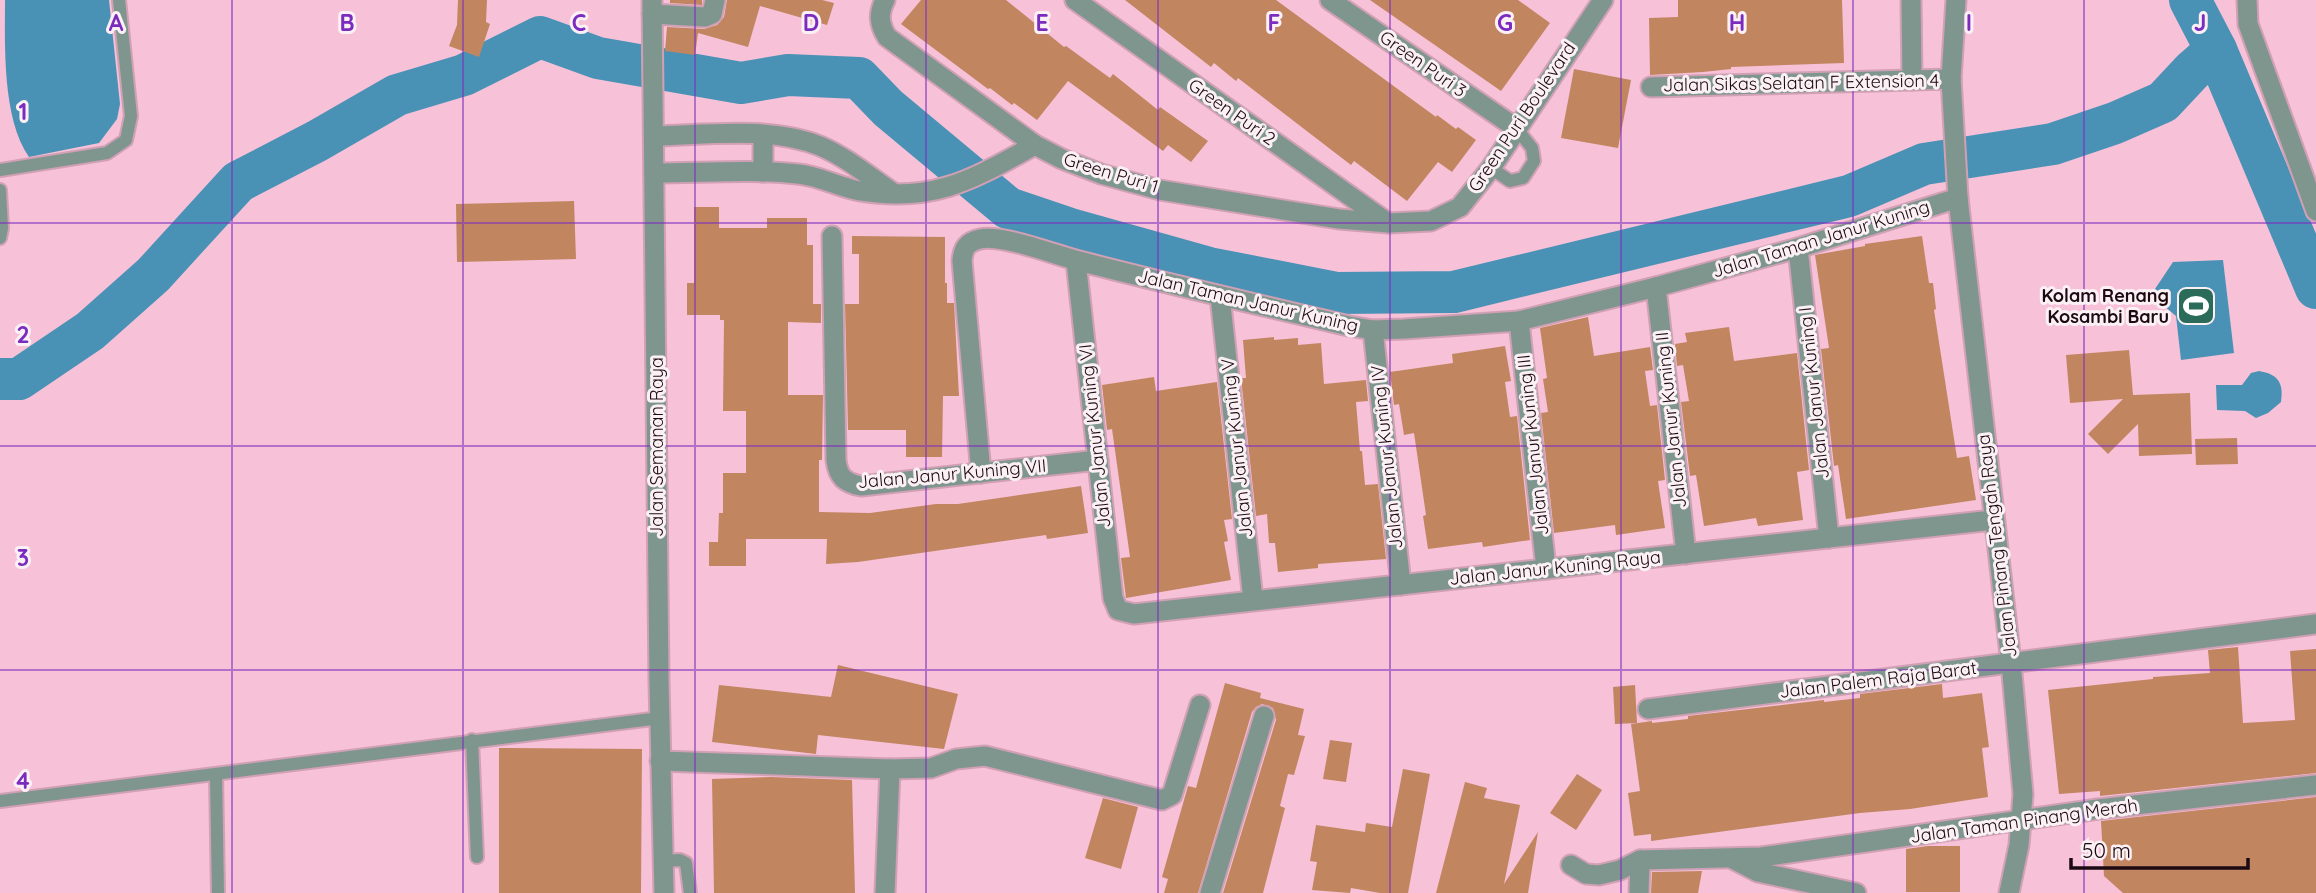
<svg xmlns="http://www.w3.org/2000/svg" width="2316" height="893" font-family="Quicksand,sans-serif">
<style>
.water{fill:#4992b5}
.lines{fill:none;stroke-linecap:round;stroke-linejoin:round}
.river{stroke:#4992b5;stroke-width:42}
.building{fill:#c18560}
.service-casing{stroke:#d0a0b4;stroke-width:16}
.minor-casing{stroke:#d0a0b4;stroke-width:23}
.tertiary-casing{stroke:#d0a0b4;stroke-width:23}
.service{stroke:#7e968d;stroke-width:12}
.minor{stroke:#7e968d;stroke-width:19}
.tertiary{stroke:#7e968d;stroke-width:19}
.grid{fill:none;stroke:#7b2cbf;stroke-width:2;stroke-opacity:0.55}
.labels{text-anchor:middle;stroke-width:6;stroke-linejoin:round;paint-order:stroke}
.street-label{font-size:18px;fill:#1c0a12;stroke:#fbf0f4}
.poi-label{font-size:18px;font-weight:bold;fill:#1c0a12;stroke:#fbf0f4;text-anchor:end}
.grid-label{font-size:23px;text-anchor:middle;font-weight:bold;fill:#7b2cbf;stroke:#fbf0f4;stroke-width:6;stroke-linejoin:round;paint-order:stroke}
</style>
<rect width="100%" height="100%" fill="#f7c1d8"/>
<g class="water">
<path d="M5,0H109L120,104L117,119L99,143L29,157C2,118 5,46 5,0Z"/>
<polygon points="2223,260 2234,353 2181,360 2176,316 2151,295 2173,262"/>
<path d="M2259,371C2278,374 2284,383 2281,402L2268,413L2256,418L2245,411L2217,410L2216,385H2242L2251,373Z"/>
</g>
<g class="lines">
<g class="river">
<polyline points="2190,0 2216,50"/>
<polyline points="0,379 19,379 90,331 153,275 238,182 317,141 397,95 464,75 540,37 598,58 741,83 788,75 859,78 888,108 1008,208 1070,229 1209,268 1337,293 1454,292 1849,196 1924,164 2053,144 2115,123 2163,102 2192,71 2216,50 2316,288"/>
</g>
</g>
<g class="building">
<polygon points="458,0 487,0 486,22 490,24 479,57 449,46 457,25"/>
<polygon points="670,0 702,0 702,5 670,3"/>
<polygon points="727,0 822,0 834,3 827,25 760,6 748,47 698,33 695,55 665,51 667,27 704,29 717,25 724,17"/>
<polygon points="921,0 1006,0 1064,47 1066,46 1110,78 1113,74 1158,110 1160,107 1208,141 1191,162 1168,145 1163,151 1068,81 1037,120 1014,103 1012,105 990,88 988,89 901,24"/>
<polygon points="1125,0 1276,0 1436,117 1437,115 1456,129 1458,127 1476,140 1452,172 1438,162 1407,201 1354,161 1351,165 1238,78 1236,81 1214,63 1211,67"/>
<polygon points="1370,0 1518,0 1550,23 1501,91"/>
<polygon points="1678,0 1842,0 1844,63 1731,67 1731,69 1703,72 1650,75 1649,18 1678,17"/>
<polygon points="1574,69 1631,80 1618,148 1561,138"/>
<polygon points="574,201 576,259 457,262 456,204"/>
<polygon points="694,207 719,207 719,228 767,228 767,218 807,218 807,245 813,245 813,304 821,304 821,323 788,322 788,395 823,395 822,460 819,460 819,512 870,513 936,504 958,504 1081,486 1088,533 1047,539 1046,535 858,562 826,564 827,539 746,539 746,566 709,566 709,542 718,542 719,513 723,513 723,473 746,473 746,411 723,411 724,320 720,320 720,315 687,315 687,283 694,283"/>
<polygon points="852,236 945,237 945,283 947,283 947,303 954,303 959,396 943,396 942,457 906,457 906,430 848,430 845,304 859,304 859,254 852,254"/>
<polygon points="1922,236 1929,283 1933,283 1936,309 1934,310 1957,458 1969,456 1976,500 1846,519 1838,465 1834,466 1821,349 1829,348 1815,255 1865,246 1865,244"/>
<polygon points="1588,317 1594,356 1650,347 1653,370 1645,371 1650,406 1657,405 1665,480 1658,481 1665,528 1616,535 1615,525 1554,533 1541,413 1548,412 1543,379 1547,378 1540,328"/>
<polygon points="1729,327 1734,361 1797,353 1809,470 1797,472 1803,520 1758,526 1756,518 1704,526 1696,475 1690,476 1681,402 1689,401 1683,365 1677,366 1675,344 1687,342 1685,333"/>
<polygon points="1274,337 1274,340 1298,338 1298,345 1321,343 1324,384 1366,380 1368,401 1356,402 1360,451 1362,451 1365,485 1378,484 1386,559 1318,564 1318,568 1278,572 1275,543 1269,543 1267,514 1256,516 1241,378 1246,378 1243,340"/>
<polygon points="1505,346 1511,381 1505,382 1510,417 1517,416 1530,540 1483,547 1482,542 1428,549 1423,516 1426,515 1414,433 1404,435 1399,404 1394,405 1390,372 1453,363 1452,354"/>
<polygon points="2129,350 2133,395 2190,393 2192,454 2139,456 2138,424 2108,454 2088,434 2123,399 2070,403 2066,355"/>
<polygon points="1154,377 1156,391 1217,382 1232,519 1224,520 1228,541 1224,542 1231,580 1126,598 1121,558 1130,557 1112,429 1107,430 1102,385"/>
<polygon points="2237,438 2238,464 2196,465 2195,439"/>
<polygon points="2238,647 2243,723 2295,720 2290,651 2316,649 2316,773 2100,796 2100,791 2059,794 2048,690 2153,679 2153,677 2210,673 2208,650"/>
<polygon points="838,665 958,694 944,749 818,735 816,754 712,742 719,685 831,697"/>
<polygon points="1225,683 1261,693 1260,698 1304,709 1298,735 1305,736 1294,775 1288,774 1280,806 1285,808 1263,893 1223,893 1276,720 1273,708 1262,704 1256,707 1252,712 1198,893 1164,893 1168,879 1162,877 1188,786 1196,788"/>
<polygon points="1942,684 1943,698 1982,693 1989,747 1982,748 1988,797 1910,809 1860,813 1651,841 1651,834 1634,836 1628,793 1640,791 1631,724 1652,721 1652,723 1688,719 1688,716 1824,700 1824,702 1860,698 1860,694"/>
<polygon points="1635,685 1637,723 1615,724 1613,687"/>
<polygon points="1330,740 1352,743 1346,782 1323,779"/>
<polygon points="499,748 642,749 641,893 499,893"/>
<polygon points="1403,769 1430,774 1408,893 1380,893 1351,888 1350,893 1312,890 1317,862 1310,861 1316,825 1365,832 1366,823 1392,827"/>
<polygon points="1577,774 1602,790 1576,830 1550,813"/>
<polygon points="771,777 852,780 855,893 714,893 712,779"/>
<polygon points="1465,782 1487,788 1484,798 1520,805 1504,884 1538,832 1528,893 1436,893"/>
<polygon points="2316,797 2316,893 2123,893 2104,876 2101,821"/>
<polygon points="1103,798 1138,807 1121,869 1085,858"/>
<polygon points="1928,846 1960,846 1960,892 1906,892 1906,849"/>
<polygon points="1702,871 1698,893 1651,893 1652,872"/>
</g>
<g class="lines">
<defs>
<g id="service">
<polyline points="1491,168 1510,181 1523,178 1534,161 1532,148 1516,128"/>
<polyline points="0,170 107,153 126,140 131,116 119,0"/>
<polyline points="0,190 2,228 0,238"/>
<polyline points="472,740 477,857"/>
<polyline points="216,774 218,893"/>
<polyline points="0,801 660,718"/>
<polyline points="663,861 680,860 686,863 690,893"/>
</g>
<g id="minor">
<path d="M885,0C878,14 879,24 887,37L1035,145L1062,159L1101,174L1160,190L1339,219L1389,223L1431,221L1460,207L1491,168L1603,0"/>
<polyline points="1075,0 1388,223"/>
<polyline points="1330,0 1516,128"/>
<polyline points="1911,0 1912,80"/>
<polyline points="1956,0 1951,79 1958,198 2011,663 2023,794 2019,845 2009,893"/>
<polyline points="2247,0 2248,24 2316,211"/>
<polyline points="652,14 705,17 712,14 715,0"/>
<polyline points="1651,87 1951,79"/>
<polyline points="763,135 763,172"/>
<path d="M654,136C705,135 772,126 820,146C846,157 869,176 892,192"/>
<path d="M654,173C702,173 751,169 798,174C820,176 838,187 860,191C935,203 973,179 1035,145"/>
<path d="M832,236L836,460C838,477 845,483 861,486L1098,460"/>
<polyline points="1798,248 1829,538"/>
<polyline points="1076,261 1113,598 1118,610 1134,614 1993,520"/>
<polyline points="1656,287 1686,554"/>
<polyline points="1220,296 1253,600"/>
<polyline points="1519,321 1546,569"/>
<polyline points="1373,330 1401,585"/>
<path d="M981,473L962,261C963,248 967,242 980,239C1002,234 1055,255 1079,261C1168,284 1259,305 1349,326L1373,330L1404,329L1519,321L1656,287L1798,248L1958,198"/>
<polyline points="1648,709 2316,624"/>
<polyline points="660,761 890,769 931,768 956,759 985,756 1162,800 1172,795 1200,705"/>
<polyline points="1733,859 1758,872 1856,893"/>
<polyline points="1571,865 1586,874 1599,875 1620,870 1640,860 1761,857 2098,809 2316,785"/>
<polyline points="885,893 890,769"/>
<polyline points="1210,893 1264,716"/>
<polyline points="1639,893 1640,860"/>
</g>
<polyline id="tertiary" points="652,0 659,682 664,893"/>
</defs>
<use href="#service" class="service-casing"/>
<use href="#minor" class="minor-casing"/>
<use href="#tertiary" class="tertiary-casing"/>
<use href="#service" class="service"/>
<use href="#minor" class="minor"/>
<use href="#tertiary" class="tertiary"/>
</g>
<path class="grid" d="M232,0V893M463,0V893M695,0V893M926,0V893M1158,0V893M1390,0V893M1621,0V893M1853,0V893M2084,0V893M0,223H2316M0,446H2316M0,670H2316"/>
<defs>
<symbol id="stadium-square" viewBox="-11 -11 22 22"><rect x="-9" y="-9" width="18" height="18" rx="4" fill="#2b6b59" stroke="#fbf0f4"/><path d="M0-5a6.5 5 0 1 0 0 10a6.5 5 0 1 0 0-10ZM-3.5-1.8h7v3.6h-7Z" fill="#fff"/></symbol>
</defs>
<g fill-rule="evenodd">
<use href="#stadium-square" x="2174" y="284" width="44" height="44"/>
</g>
<g class="labels">
<g class="street-label">
<text transform="translate(1423 64) rotate(35)" y="6">Green Puri 3</text>
<text transform="translate(1801 83) rotate(-1)" y="6">Jalan Sikas Selatan F Extension 4</text>
<text transform="translate(1232 112) rotate(35)" y="6">Green Puri 2</text>
<text transform="translate(1522 117) rotate(-56)" y="6">Green Puri Boulevard</text>
<text transform="translate(1111 173) rotate(17)" y="6">Green Puri 1</text>
<text transform="translate(1821 239) rotate(-17)" y="6">Jalan Taman Janur Kuning</text>
<text transform="translate(1248 301) rotate(13)" y="6">Jalan Taman Janur Kuning</text>
<text transform="translate(1814 393) rotate(-96)" y="6">Jalan Janur Kuning I</text>
<text transform="translate(1671 420) rotate(-96)" y="6">Jalan Janur Kuning II</text>
<text transform="translate(1095 436) rotate(-96)" y="6">Jalan Janur Kuning VI</text>
<text transform="translate(1533 445) rotate(-96)" y="6">Jalan Janur Kuning III</text>
<text transform="translate(657 447) rotate(-90)" y="6">Jalan Semanan Raya</text>
<text transform="translate(1237 448) rotate(-96)" y="6">Jalan Janur Kuning V</text>
<text transform="translate(1387 457) rotate(-96)" y="6">Jalan Janur Kuning IV</text>
<text transform="translate(952 474) rotate(-5)" y="6">Jalan Janur Kuning VII</text>
<text transform="translate(1997 546) rotate(-97)" y="6">Jalan Pinang Tengah Raya</text>
<text transform="translate(1555 568) rotate(-6)" y="6">Jalan Janur Kuning Raya</text>
<text transform="translate(1878 680) rotate(-7)" y="6">Jalan Palem Raja Barat</text>
<text transform="translate(2024 821) rotate(-8)" y="6">Jalan Taman Pinang Merah</text>
</g>
<g class="poi-label">
<text x="2169" y="302">Kolam Renang<tspan x="2169" dy="21">Kosambi Baru</tspan></text>
</g>
</g>
<g class="grid-label">
<text x="116" y="31">A</text>
<text x="347" y="31">B</text>
<text x="579" y="31">C</text>
<text x="811" y="31">D</text>
<text x="1042" y="31">E</text>
<text x="1274" y="31">F</text>
<text x="1505" y="31">G</text>
<text x="1737" y="31">H</text>
<text x="1969" y="31">I</text>
<text x="2200" y="31">J</text>
<text x="23" y="120">1</text>
<text x="23" y="343">2</text>
<text x="23" y="566">3</text>
<text x="23" y="789">4</text>
</g>
<path d="M2071 858v10h177v-10" fill="none" stroke="#1c0a12" stroke-width="3.5"/>
<text x="2082" y="858" font-size="21" fill="#1c0a12" stroke="#fbf0f4" stroke-width="5" paint-order="stroke">50 m</text>
</svg>
